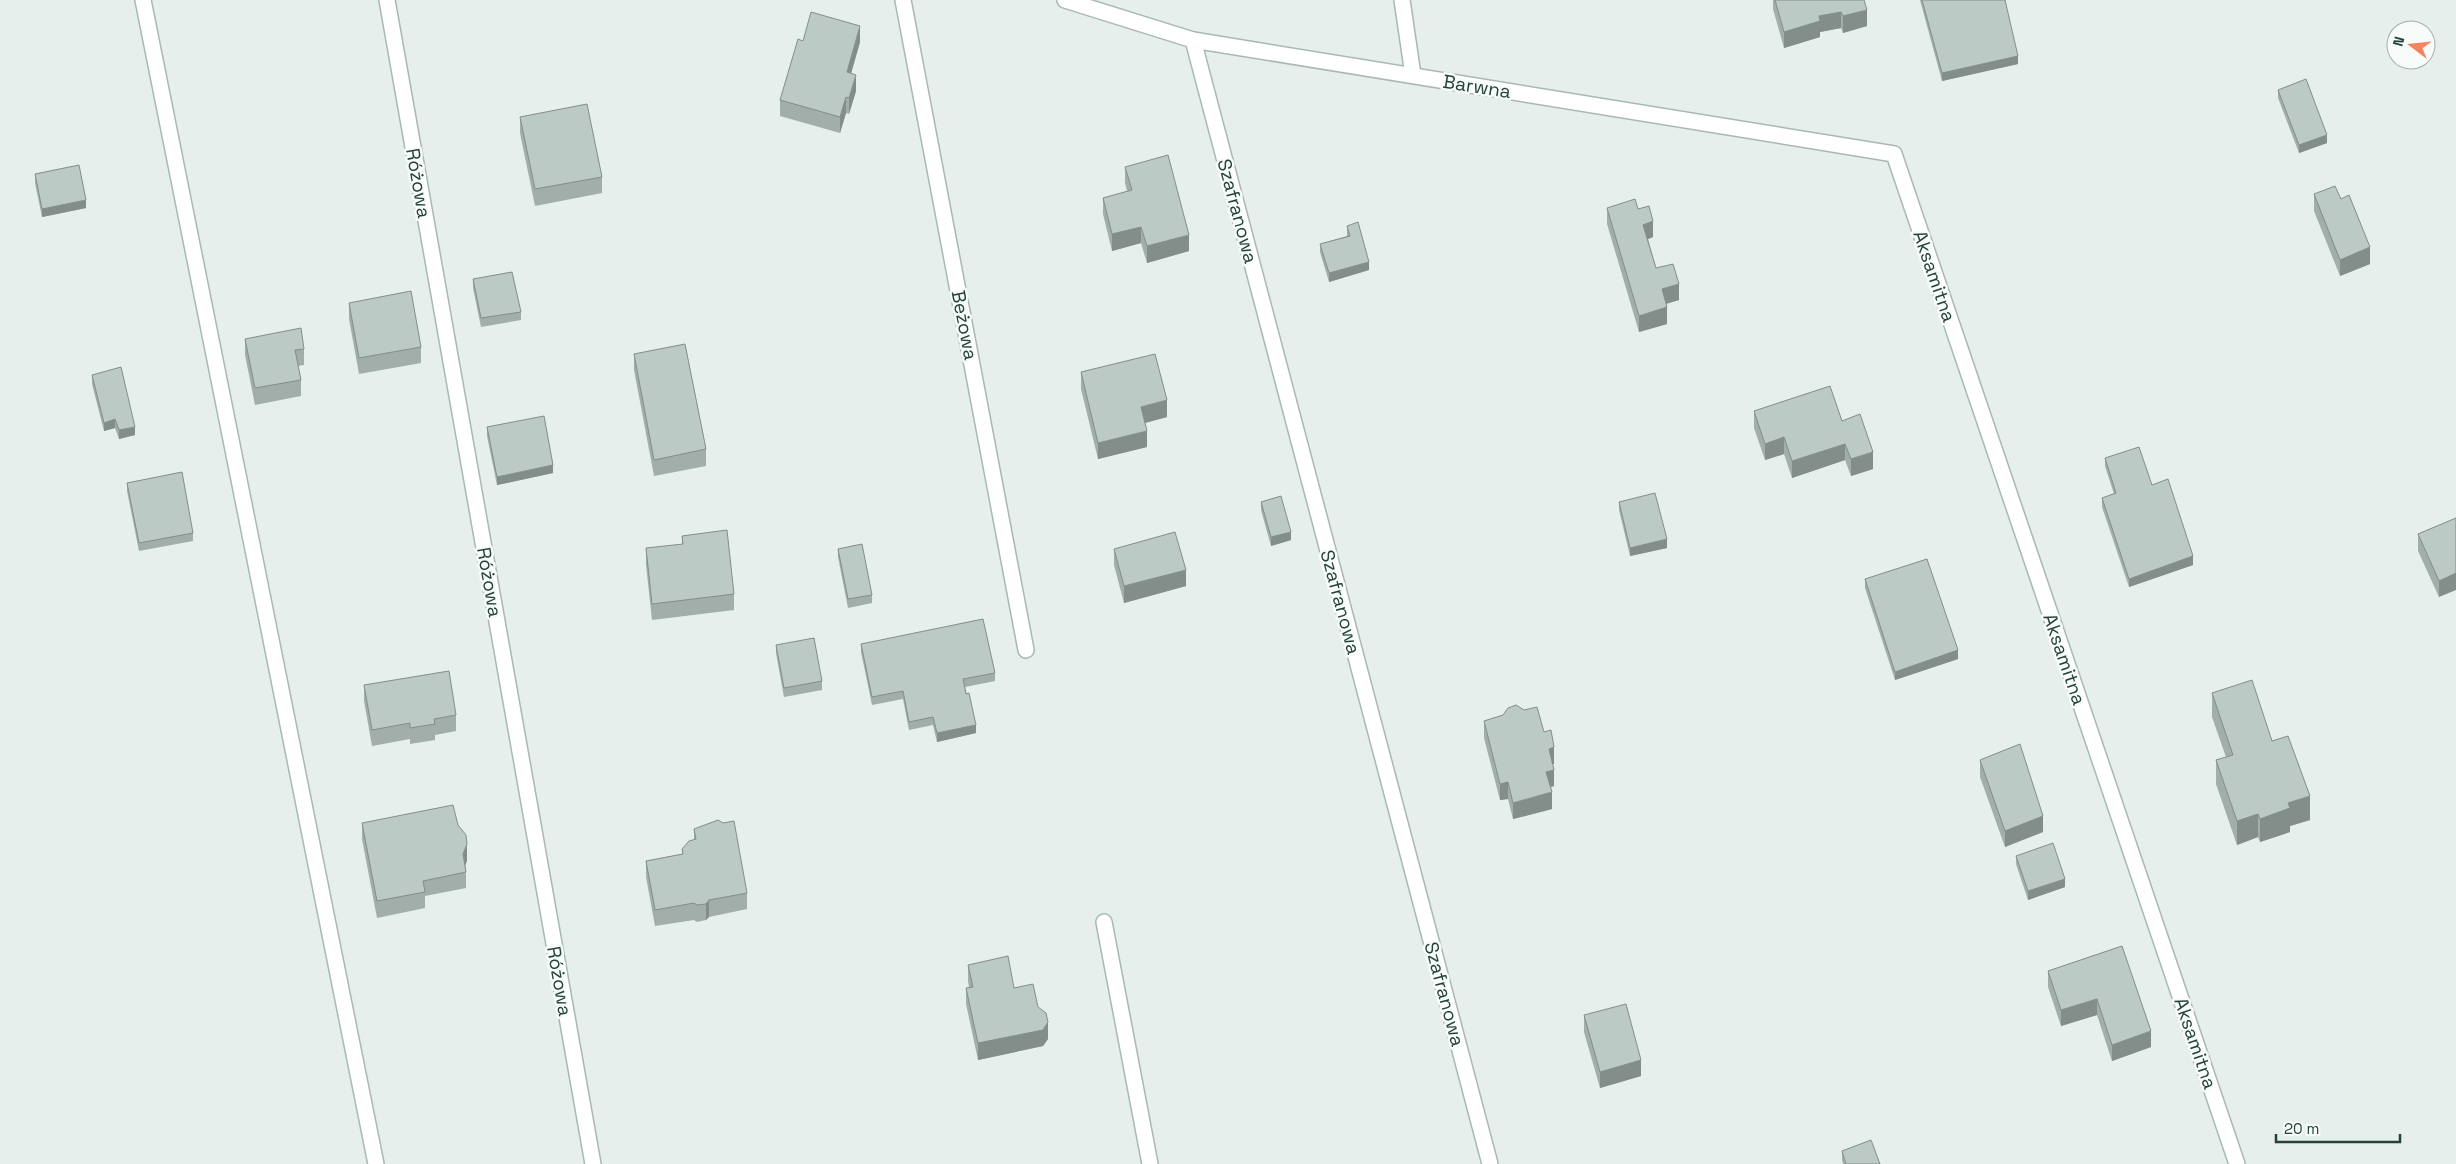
<svg xmlns="http://www.w3.org/2000/svg" width="2456" height="1164" font-family="'Space Grotesk',sans-serif">
<style>
.lines{fill:none;stroke-linecap:round;stroke-linejoin:round}
.minor-casing{stroke:#a8b8b2;stroke-width:18}
.minor{stroke:#fff;stroke-width:15}
.wall{fill:#a1aea9}
.shaded-wall{fill:#838d89}
.building{fill:#bbcac4;stroke:#838d89}
.labels{text-anchor:middle;stroke-width:5;stroke-linejoin:round;paint-order:stroke}
.street-label{font-size:19px;fill:#24423a;stroke:#f7fbf9}
</style>
<rect width="100%" height="100%" fill="#e6efeb"/>
<g class="lines">
<defs>
<g id="minor">
<polyline points="143,0 376,1164"/>
<polyline points="387,0 593,1164"/>
<polyline points="903,0 1026,650"/>
<polyline points="1065,0 1193,40 1894,154 2237,1164"/>
<polyline points="1402,0 1413,75"/>
<polyline points="1193,40 1490,1164"/>
<polyline points="1104,922 1150,1164"/>
</g>
</defs>
<use href="#minor" class="minor-casing"/>
<use href="#minor" class="minor"/>
</g>
<g class="wall">
<polygon points="1773,0 1864,0 1867,26 1843,33 1841,28 1820,32 1820,37 1784,48 1773,9"/>
<polygon points="1920,0 2005,0 2018,64 1942,81"/>
<polygon points="803,41 860,42 851,73 856,91 849,114 846,113 840,133 780,116 780,100"/>
<polygon points="2278,90 2327,143 2299,153 2278,98"/>
<polygon points="520,117 602,177 602,193 535,206 520,133"/>
<polygon points="1125,167 1189,251 1147,263 1141,243 1112,251 1103,214 1103,198 1127,191 1125,183"/>
<polygon points="35,174 86,208 42,217 35,183"/>
<polygon points="2314,194 2370,264 2340,276 2314,211"/>
<polygon points="1607,208 1638,209 1653,237 1648,239 1656,268 1679,300 1666,304 1667,324 1639,332 1607,224"/>
<polygon points="1347,226 1369,270 1329,282 1320,252 1320,244 1347,236"/>
<polygon points="473,279 521,312 521,320 481,327 473,288"/>
<polygon points="349,303 421,347 421,363 359,374 349,319"/>
<polygon points="245,339 304,349 304,365 298,366 301,380 301,396 255,405 245,355"/>
<polygon points="634,354 706,449 706,466 654,476 634,370"/>
<polygon points="1081,372 1167,417 1145,423 1147,447 1098,459 1081,389"/>
<polygon points="92,375 135,435 119,439 115,428 104,431 92,384"/>
<polygon points="1754,411 1842,421 1873,469 1851,476 1845,460 1792,478 1784,454 1765,460 1754,428"/>
<polygon points="487,427 553,473 497,485 487,436"/>
<polygon points="2105,458 2152,485 2193,565 2129,587 2102,507 2102,498 2114,494 2105,466"/>
<polygon points="127,483 193,533 193,541 139,551 127,491"/>
<polygon points="1261,502 1291,540 1271,546 1261,510"/>
<polygon points="1619,502 1667,548 1630,556 1619,510"/>
<polygon points="2456,518 2439,597 2418,551 2418,534"/>
<polygon points="682,536 734,594 734,610 652,620 646,565 646,548 682,545"/>
<polygon points="838,549 872,595 872,603 848,608 838,557"/>
<polygon points="1114,549 1186,586 1124,603 1114,565"/>
<polygon points="1865,579 1958,659 1895,680 1865,588"/>
<polygon points="861,644 995,673 995,681 965,687 976,733 937,742 933,725 909,730 903,699 872,705 861,652"/>
<polygon points="776,645 822,681 822,690 784,697 776,653"/>
<polygon points="364,685 456,715 456,731 435,735 435,740 410,744 410,739 372,746 364,701"/>
<polygon points="2212,693 2272,741 2310,820 2290,826 2290,832 2260,842 2258,837 2237,845 2216,784 2216,760 2226,757 2212,717"/>
<polygon points="1503,715 1544,732 1554,764 1552,764 1554,786 1551,787 1552,809 1513,819 1508,799 1500,800 1484,738 1484,721"/>
<polygon points="1980,760 2043,832 2005,847 1980,777"/>
<polygon points="362,823 458,825 467,861 465,865 466,872 466,888 425,896 425,908 377,918 362,839"/>
<polygon points="694,829 747,893 747,909 709,917 706,920 697,922 694,920 655,926 646,877 646,861 682,854 682,849 694,840"/>
<polygon points="2016,856 2065,887 2028,900 2016,864"/>
<polygon points="2122,946 2151,1047 2112,1061 2097,1015 2061,1026 2048,987 2048,971"/>
<polygon points="968,965 1014,988 1038,1007 1048,1039 1043,1046 978,1060 966,1004 966,988 969,987 968,981"/>
<polygon points="1584,1015 1641,1076 1600,1088 1584,1032"/>
<polygon points="1842,1151 1880,1164 1843,1164 1842,1159"/>
</g>
<g class="shaded-wall">
<polygon points="1867,10 1867,26 1843,33 1843,16"/>
<polygon points="1841,12 1841,28 1820,32 1820,37 1784,48 1784,32 1819,16"/>
<polygon points="860,26 860,42 847,88 847,72"/>
<polygon points="2018,56 2018,64 1942,81 1942,73"/>
<polygon points="856,75 856,91 849,114 849,98"/>
<polygon points="846,97 846,113 840,133 840,117"/>
<polygon points="2327,135 2327,143 2299,153 2299,145"/>
<polygon points="86,200 86,208 42,217 42,209"/>
<polygon points="1653,221 1653,237 1643,241 1643,225"/>
<polygon points="1141,227 1141,243 1112,251 1112,234"/>
<polygon points="1189,235 1189,251 1147,263 1147,246"/>
<polygon points="2370,247 2370,264 2340,276 2340,260"/>
<polygon points="1369,262 1369,270 1329,282 1329,273"/>
<polygon points="1679,284 1679,300 1662,305 1662,289"/>
<polygon points="1667,307 1667,324 1639,332 1639,316"/>
<polygon points="1167,400 1167,417 1141,424 1141,407"/>
<polygon points="115,419 115,428 104,431 104,423"/>
<polygon points="135,427 135,435 119,439 119,430"/>
<polygon points="1147,431 1147,447 1098,459 1098,443"/>
<polygon points="1784,437 1784,454 1765,460 1765,444"/>
<polygon points="1845,444 1845,460 1792,478 1792,461"/>
<polygon points="1873,452 1873,469 1851,476 1851,459"/>
<polygon points="553,465 553,473 497,485 497,477"/>
<polygon points="1291,532 1291,540 1271,546 1271,537"/>
<polygon points="1667,539 1667,548 1630,556 1630,548"/>
<polygon points="2193,556 2193,565 2129,587 2129,579"/>
<polygon points="1186,570 1186,586 1124,603 1124,586"/>
<polygon points="2456,573 2456,590 2439,597 2439,581"/>
<polygon points="1958,650 1958,659 1895,680 1895,672"/>
<polygon points="976,725 976,733 937,742 937,733"/>
<polygon points="1554,747 1554,764 1549,765 1549,749"/>
<polygon points="1554,770 1554,786 1546,788 1546,772"/>
<polygon points="1508,782 1508,799 1500,800 1500,784"/>
<polygon points="1552,792 1552,809 1513,819 1513,803"/>
<polygon points="2310,796 2310,820 2290,826 2290,832 2260,842 2260,819 2288,803"/>
<polygon points="2258,814 2258,837 2237,845 2237,821"/>
<polygon points="2043,816 2043,832 2005,847 2005,831"/>
<polygon points="467,844 467,861 463,870 463,854"/>
<polygon points="2065,879 2065,887 2028,900 2028,891"/>
<polygon points="709,900 709,917 706,920 706,904"/>
<polygon points="2097,999 2097,1015 2061,1026 2061,1010"/>
<polygon points="1048,1022 1048,1039 1043,1046 978,1060 978,1043"/>
<polygon points="2151,1031 2151,1047 2112,1061 2112,1045"/>
<polygon points="1641,1060 1641,1076 1600,1088 1600,1072"/>
</g>
<g class="building">
<polygon points="1775,0 1864,0 1867,10 1843,16 1841,12 1819,16 1820,21 1784,32"/>
<polygon points="1922,0 2005,0 2018,56 1942,73"/>
<polygon points="811,12 860,26 847,72 856,75 849,98 846,97 840,117 780,100 798,39 803,41"/>
<polygon points="2306,79 2327,135 2299,145 2278,90"/>
<polygon points="587,104 602,177 535,189 520,117"/>
<polygon points="1168,155 1189,235 1147,246 1141,227 1112,234 1103,198 1132,190 1125,167"/>
<polygon points="79,165 86,200 42,209 35,174"/>
<polygon points="2335,186 2341,199 2349,195 2370,247 2340,260 2314,194"/>
<polygon points="1635,199 1638,209 1649,206 1653,221 1643,225 1656,268 1673,264 1679,284 1662,289 1667,307 1639,316 1607,208"/>
<polygon points="1358,222 1369,262 1329,273 1320,244 1350,236 1347,226"/>
<polygon points="512,272 521,312 481,318 473,279"/>
<polygon points="411,291 421,347 359,358 349,303"/>
<polygon points="301,328 304,349 295,350 301,380 255,388 245,339"/>
<polygon points="685,344 706,449 654,460 634,354"/>
<polygon points="1155,354 1167,400 1141,407 1147,431 1098,443 1081,372"/>
<polygon points="121,367 135,427 119,430 115,419 104,423 92,375"/>
<polygon points="1830,386 1842,421 1860,414 1873,452 1851,459 1845,444 1792,461 1784,437 1765,444 1754,411"/>
<polygon points="544,416 553,465 497,477 487,427"/>
<polygon points="2139,447 2152,485 2168,479 2193,556 2129,579 2102,498 2116,493 2105,458"/>
<polygon points="182,472 193,533 139,543 127,483"/>
<polygon points="1655,493 1667,539 1630,548 1619,502"/>
<polygon points="1281,496 1291,532 1271,537 1261,502"/>
<polygon points="2456,518 2456,573 2439,581 2418,534"/>
<polygon points="727,530 734,594 652,604 646,548 683,544 682,536"/>
<polygon points="1175,532 1186,570 1124,586 1114,549"/>
<polygon points="862,544 872,595 848,599 838,549"/>
<polygon points="1927,559 1958,650 1895,672 1865,579"/>
<polygon points="983,619 995,673 963,679 966,694 969,693 976,725 937,733 933,717 909,722 903,691 872,697 861,644"/>
<polygon points="814,638 822,681 784,688 776,645"/>
<polygon points="449,671 456,715 434,719 435,724 410,728 410,723 372,730 364,685"/>
<polygon points="2252,680 2272,741 2288,736 2310,796 2288,803 2290,808 2260,819 2258,814 2237,821 2216,760 2233,755 2212,693"/>
<polygon points="1516,705 1524,710 1537,707 1544,732 1551,730 1554,747 1549,749 1554,770 1546,772 1552,792 1513,803 1508,782 1500,784 1484,721 1503,715 1508,708"/>
<polygon points="2020,744 2043,816 2005,831 1980,760"/>
<polygon points="453,805 458,825 466,835 467,844 463,854 466,872 423,881 425,892 377,901 362,823"/>
<polygon points="718,820 723,823 734,821 747,893 709,900 706,904 697,905 694,903 655,910 646,861 683,854 682,849 689,841 696,839 694,829"/>
<polygon points="2053,843 2065,879 2028,891 2016,856"/>
<polygon points="2122,946 2151,1031 2112,1045 2097,999 2061,1010 2048,971"/>
<polygon points="1008,956 1014,988 1033,984 1038,1007 1046,1013 1048,1022 1043,1030 978,1043 966,988 973,987 968,965"/>
<polygon points="1626,1004 1641,1060 1600,1072 1584,1015"/>
<polygon points="1871,1140 1880,1164 1846,1164 1842,1151"/>
</g>
<g class="labels">
<g class="street-label">
<text transform="translate(1477 86) rotate(9)" y="7">Barwna</text>
<text transform="translate(419 183) rotate(80)" y="7">Różowa</text>
<text transform="translate(1238 211) rotate(75)" y="7">Szafranowa</text>
<text transform="translate(1935 276) rotate(71)" y="7">Aksamitna</text>
<text transform="translate(965 325) rotate(79)" y="7">Beżowa</text>
<text transform="translate(490 582) rotate(80)" y="7">Różowa</text>
<text transform="translate(1341 602) rotate(75)" y="7">Szafranowa</text>
<text transform="translate(2065 659) rotate(71)" y="7">Aksamitna</text>
<text transform="translate(560 981) rotate(80)" y="7">Różowa</text>
<text transform="translate(1445 994) rotate(75)" y="7">Szafranowa</text>
<text transform="translate(2196 1043) rotate(71)" y="7">Aksamitna</text>
</g>
</g>
<g transform="translate(2411 45) rotate(286)"><circle r="24" fill="#f7fbf9" stroke="#a3b1ad"/>
<path d="M0-4L9 19L0 12L-9 19Z" fill="#f4845f"/>
<text y="-8" font-size="14" font-weight="bold" text-anchor="middle" fill="#24423a">N</text>
</g>
<path d="M2276 1134v8h124v-8" fill="none" stroke="#24423a" stroke-width="2.5"/>
<text x="2284" y="1134" font-size="15" fill="#24423a" stroke="#f7fbf9" stroke-width="4" paint-order="stroke">20 m</text>
</svg>
